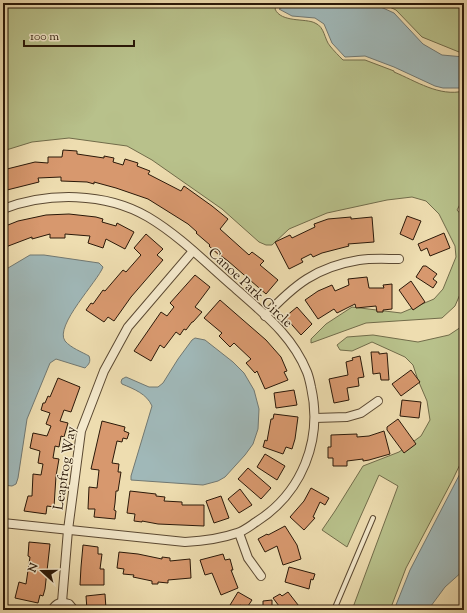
<svg xmlns="http://www.w3.org/2000/svg" width="467" height="613" font-family="'Sorts Mill Goudy',serif">
<style>
.green{fill:#b8c18b;stroke:#716c4a}
.water{fill:#a0b8b8;stroke:#717872}
.building{fill:#d7986e;stroke:#2a1808}
.lines{fill:none;stroke-linecap:round;stroke-linejoin:round}
.service-casing{stroke:#5b4932;stroke-width:6}
.minor-casing{stroke:#5b4932;stroke-width:10}
.service{stroke:#f4e9cc;stroke-width:4}
.minor{stroke:#f4e9cc;stroke-width:8}
.labels{text-anchor:middle;stroke-width:3;stroke-linejoin:round;paint-order:stroke}
.street-label{font-size:14px;fill:#2a1808;stroke:#f4e9cc}
</style>
<rect width="100%" height="100%" fill="#eeddb0"/>
<filter id="stains"><feTurbulence type="fractalNoise" baseFrequency=".005" numOctaves="4"/><feColorMatrix values="0 0 0 0 .2 0 0 0 0 .09 0 0 0 0 .02 0 0 0 .5 -.17"/></filter>
<radialGradient id="worn" r=".72"><stop offset=".6" stop-color="#630" stop-opacity="0"/><stop offset="1" stop-color="#630" stop-opacity=".3"/></radialGradient>
<g class="green">
<path d="M3,3H282L276,7L275,9C281,23 306,18 315,23C325,27 324,39 330,46C334,51 339,56 343,60H365L394,71V72C416,81 439,97 464,91V197L457,210L464,218V285L455,306L442,318L366,323L311,343V339L326,324L352,307L401,313L434,299L443,289L456,257L455,246L439,214L426,201L412,197L387,200L327,213L289,229L272,245H266L259,242L222,209L152,160L127,146L69,138L32,142L3,151Z"/>
<polygon points="381,3 464,3 464,53 459,52 422,37 396,10"/>
<polygon points="464,325 464,456 453,479 406,568 390,610 352,610 398,486 379,475 347,547 322,530 335,511 363,466 399,452 421,436 430,420 427,401 418,380 413,365 405,357 372,342 352,351 340,350 337,345 347,337 373,335 418,342 449,335"/>
</g>
<g class="water">
<polygon points="291,3 372,3 394,13 423,44 442,55 464,57 464,88 443,88 435,86 394,67 365,56 345,57 332,43 324,24 315,18 292,16 279,9"/>
<path d="M30,255H44L99,263L103,267C98,281 54,326 65,341C71,348 82,352 89,356C91,362 89,364 85,368L56,359L50,363L27,419L18,478L16,484L12,486L3,485V271Z"/>
<path d="M195,338L205,340L233,362L244,373L254,390L259,409L258,429L253,444L245,455L225,477L218,481L203,485L131,480V476L152,406C147,394 134,389 122,384L121,382L122,379L126,377L149,387H158L163,383L178,359L192,340Z"/>
<polygon points="464,466 464,570 445,587 428,610 394,610 410,570"/>
</g>
<g class="building">
<polygon points="63,150 77,151 77,154 104,158 104,156 114,158 113,162 123,165 125,159 138,163 137,166 150,171 148,174 181,191 184,186 212,206 228,219 220,229 249,255 252,252 264,261 260,265 278,280 266,294 228,261 220,255 220,256 209,246 210,245 196,233 197,232 188,224 148,199 116,188 94,182 94,184 87,182 61,181 61,177 38,178 39,182 7,190 3,177 3,170 35,162 48,163 48,157 62,157"/>
<polygon points="69,214 96,217 103,219 102,222 116,226 117,223 134,232 125,249 106,239 103,248 88,243 90,236 65,234 65,238 50,238 50,234 32,239 32,237 3,248 3,227 18,221 46,215"/>
<polygon points="407,216 421,221 413,240 400,234"/>
<polygon points="351,217 351,219 372,217 374,242 348,244 349,246 322,253 313,257 311,254 301,259 303,262 289,269 275,242 290,235 292,238 315,227 314,224 328,219"/>
<polygon points="444,233 450,248 430,256 427,248 421,251 418,244"/>
<polygon points="146,234 163,249 157,255 163,260 131,297 114,321 108,317 104,322 86,310 91,303 93,304 103,290 105,291 123,270 126,272 141,255 134,248"/>
<polygon points="423,266 426,266 437,274 433,279 437,282 433,288 416,277"/>
<polygon points="195,275 210,287 195,307 202,312 193,322 192,322 186,330 184,329 180,335 176,332 164,348 160,345 151,361 134,351 161,312 167,316 174,307 170,303"/>
<polygon points="367,277 369,288 384,288 383,285 392,284 392,309 383,310 383,312 377,312 376,306 356,308 355,304 337,313 334,309 318,319 305,300 318,291 332,285 335,291 349,285 348,279"/>
<polygon points="411,281 425,302 413,310 399,290"/>
<polygon points="220,300 266,340 281,357 287,371 284,372 288,380 265,389 257,371 255,373 246,363 251,359 234,343 230,347 219,336 222,333 204,318"/>
<polygon points="297,307 312,324 301,335 285,317"/>
<polygon points="371,352 379,352 379,354 387,353 389,380 381,380 380,373 373,374"/>
<polygon points="360,356 364,377 358,378 359,386 347,388 349,400 334,403 329,379 348,375 346,362 353,360 352,358"/>
<polygon points="411,370 420,382 401,396 392,384"/>
<polygon points="58,378 80,387 71,412 64,410 60,421 68,423 64,437 61,436 59,447 55,446 53,458 59,459 56,476 54,507 47,506 46,514 24,511 28,496 32,496 33,474 41,475 43,464 38,463 40,451 30,448 33,433 47,436 51,426 46,424 50,413 41,410 43,403 45,403 48,396 50,397"/>
<polygon points="294,390 297,405 276,408 274,393"/>
<polygon points="402,400 421,402 419,418 400,416"/>
<polygon points="274,414 298,417 295,439 292,449 286,447 283,454 263,447 265,440 267,441 271,419 273,419"/>
<polygon points="398,419 416,444 404,453 387,430 387,427"/>
<polygon points="102,421 125,427 124,431 129,433 127,439 123,438 122,442 117,441 112,463 119,464 118,472 121,472 118,491 116,491 115,503 114,510 116,511 115,519 94,517 95,509 88,509 89,487 97,488 99,470 91,469"/>
<polygon points="384,431 390,454 369,460 363,461 363,459 347,461 347,466 333,466 333,458 328,458 328,447 331,447 331,435 357,434 357,437 369,436"/>
<polygon points="265,454 285,466 277,480 257,467"/>
<polygon points="248,468 271,488 261,499 238,479"/>
<polygon points="311,488 329,498 325,505 320,502 313,517 315,518 304,530 290,517 304,501"/>
<polygon points="240,489 252,505 239,513 228,499"/>
<polygon points="130,491 156,494 156,496 165,497 164,501 182,502 182,505 204,505 204,526 158,524 142,521 142,522 134,521 135,514 127,513"/>
<polygon points="221,496 229,518 214,523 206,501"/>
<polygon points="285,526 297,545 301,559 283,565 277,546 265,552 258,539 267,534 268,535"/>
<polygon points="29,542 50,544 45,589 43,596 40,595 38,603 15,598 19,582 26,584 30,557 28,556"/>
<polygon points="83,545 98,547 98,554 102,554 100,569 104,569 104,585 80,585 81,567"/>
<polygon points="119,552 138,554 162,559 162,557 170,558 170,561 190,559 191,578 168,580 168,583 158,582 158,584 152,584 152,581 133,577 134,575 123,574 124,569 117,568"/>
<polygon points="223,554 225,560 230,559 233,570 231,570 238,588 221,595 212,573 205,575 200,560"/>
<polygon points="289,567 315,574 313,580 311,579 309,589 285,582"/>
<polygon points="238,592 252,600 246,609 240,605 238,610 227,610"/>
<polygon points="288,592 302,610 282,610 273,598 280,594 282,596"/>
<polygon points="105,594 106,609 87,610 86,596"/>
<polygon points="272,600 272,610 263,610 263,601"/>
</g>
<g class="lines">
<defs>
<polyline id="service" points="334,610 373,518"/>
<g id="minor">
<path d="M3,209C48,192 105,192 148,217C180,236 207,264 235,288C264,314 292,335 307,372C309,377 310,382 311,387C323,440 302,493 256,522C250,526 244,531 237,533C220,539 203,541 185,542L3,523"/>
<path d="M265,316C294,285 316,267 359,260C372,258 386,259 399,259"/>
<polyline points="315,418 347,417 361,413 378,401"/>
<polyline points="239,533 248,558 261,576"/>
<polyline points="62,602 68,530 81,431 104,371 128,327 193,251"/>
<path d="M52,610C56,603 62,601 69,604L74,610"/>
</g>
</defs>
<use href="#service" class="service-casing"/>
<use href="#minor" class="minor-casing"/>
<use href="#service" class="service"/>
<use href="#minor" class="minor"/>
</g>
<g class="labels">
<g class="street-label">
<text transform="translate(251 287) rotate(43)" y="5">Canoe Park Circle</text>
<text transform="translate(64 468) rotate(-81)" y="5">Leapfrog Way</text>
</g>
</g>
<rect width="467" height="613" fill="none" stroke="#eeddb0" stroke-width="16"/>
<rect x="4" y="4" width="459" height="605" fill="none" stroke="#2a1808" stroke-width="2"/>
<rect x="8" y="8" width="451" height="597" fill="none" stroke="#2a1808"/>
<g transform="translate(42 571) rotate(291)" stroke="#f4e9cc" stroke-width="3" paint-order="stroke">
<path d="M0-3L7 15L0 10L-7 15Z" fill="#2a1808"/>
<text y="-6" font-size="11" font-weight="bold" text-anchor="middle" fill="#2a1808">N</text>
</g>
<path d="M24 40v6h110v-6" fill="none" stroke="#2a1808" stroke-width="2"/>
<text x="30" y="40" font-size="12" fill="#2a1808" stroke="#f4e9cc" stroke-width="3" paint-order="stroke">100 m</text>
<rect width="100%" height="100%" filter="url(#stains)"/>
<rect width="100%" height="100%" fill="url(#worn)"/>
</svg>
